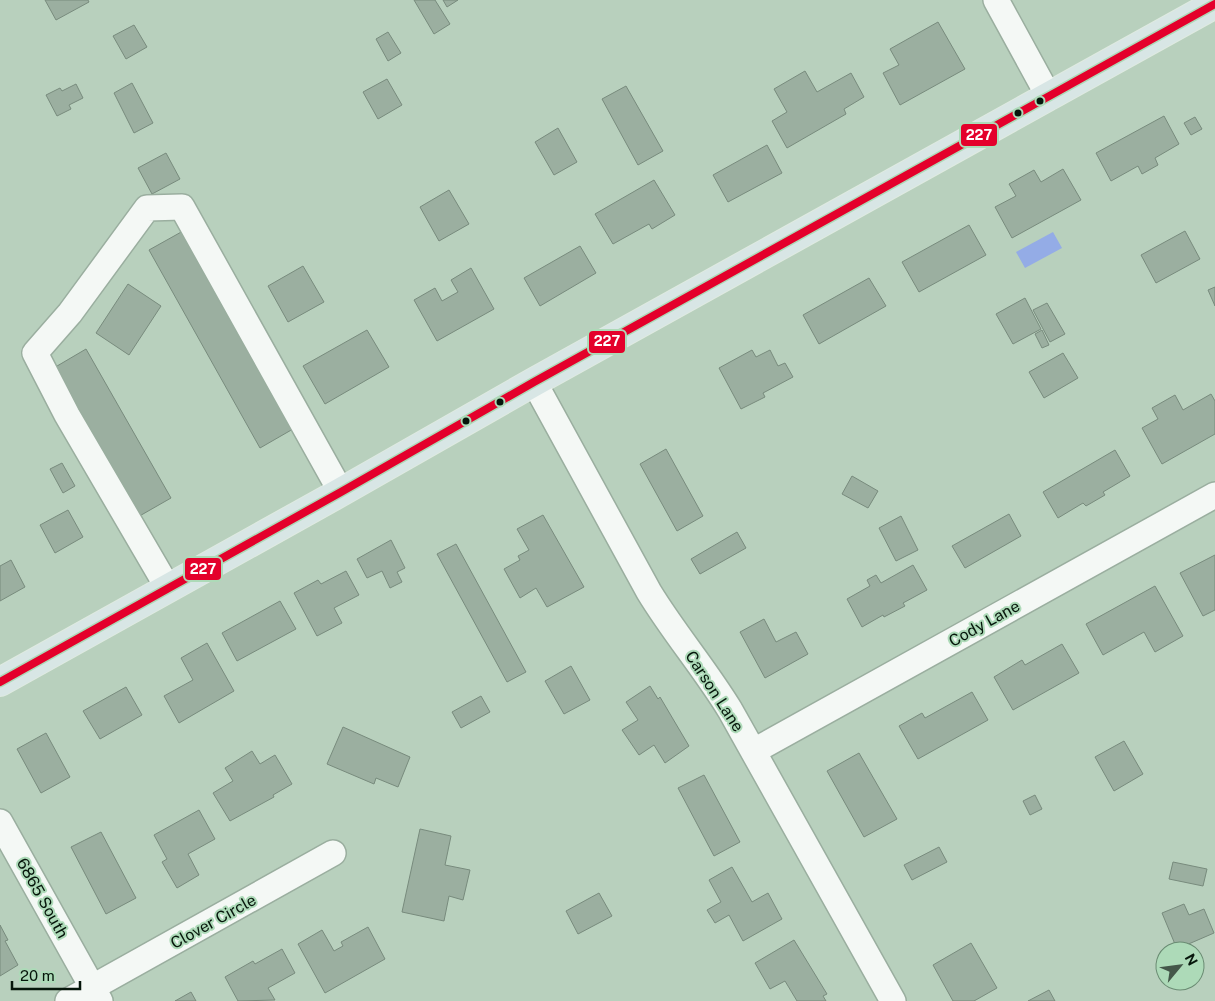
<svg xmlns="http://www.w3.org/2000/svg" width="1215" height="1001" font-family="'Public Sans',sans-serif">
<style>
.water{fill:#94ace6}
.building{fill:#9bafa0;stroke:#788b7d}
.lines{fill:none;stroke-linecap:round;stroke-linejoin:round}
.minor-casing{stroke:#9aae9f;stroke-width:28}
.major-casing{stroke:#dfeae1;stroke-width:30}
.minor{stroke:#f4f8f5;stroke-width:25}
.major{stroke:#d8e6e5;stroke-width:28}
.bus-1-casing{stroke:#addab8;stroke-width:11}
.bus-1{stroke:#e4002b;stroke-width:8}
.bus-dot{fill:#06160b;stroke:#addab8;stroke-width:2}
.labels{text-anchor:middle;stroke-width:4;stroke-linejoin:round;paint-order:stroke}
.street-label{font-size:16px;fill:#06160b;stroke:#addab8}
.line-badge{stroke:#addab8;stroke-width:2}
.badge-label{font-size:14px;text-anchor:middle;font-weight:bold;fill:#fff}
</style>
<rect width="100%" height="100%" fill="#b8d0bd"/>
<polygon class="water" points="1053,232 1062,248 1025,268 1016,252"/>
<g class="building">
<polygon points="45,0 88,0 89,2 56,20"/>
<polygon points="414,0 435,0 450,24 434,34"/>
<polygon points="443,0 458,0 447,7"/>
<polygon points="938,22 965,69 900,105 883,73 899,65 890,49"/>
<polygon points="134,25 147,47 126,59 113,36"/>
<polygon points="388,32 401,53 388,61 376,39"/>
<polygon points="805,71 817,92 851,73 864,97 844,109 846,114 787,148 772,121 787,112 774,89"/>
<polygon points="387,79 402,105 378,119 363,92"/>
<polygon points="132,83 153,123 134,133 114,93"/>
<polygon points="76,84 83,98 69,105 71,109 57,116 46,95 60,88 62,91"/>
<polygon points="626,86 663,151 638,165 602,99"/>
<polygon points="1164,116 1179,144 1155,158 1158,165 1142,174 1138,166 1111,181 1096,153"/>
<polygon points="1195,117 1202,129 1191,135 1184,123"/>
<polygon points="558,128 577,162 554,175 535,142"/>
<polygon points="767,145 782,173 728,202 713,175"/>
<polygon points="166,153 180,179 152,194 138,168"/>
<polygon points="1063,169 1081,200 1012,238 995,207 1016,196 1009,184 1034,170 1041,182"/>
<polygon points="654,180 675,215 652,229 649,224 613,244 595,214"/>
<polygon points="449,190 469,224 439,241 420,207"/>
<polygon points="969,225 986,255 919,292 902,262"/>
<polygon points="183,231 293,429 260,448 149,250"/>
<polygon points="1185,231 1200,259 1156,283 1141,255"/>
<polygon points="580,246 596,273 540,306 524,278"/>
<polygon points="303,266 324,302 288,322 268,286"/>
<polygon points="471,268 494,309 437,341 414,300 435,288 442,301 458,292 451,280"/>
<polygon points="869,278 886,306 819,344 803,315"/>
<polygon points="128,284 161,306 129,355 96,333"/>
<polygon points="1215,287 1215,306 1208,290"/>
<polygon points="1025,298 1041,329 1013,344 996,314"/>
<polygon points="1047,303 1065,334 1050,342 1033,310"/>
<polygon points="367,330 389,367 325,404 303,366"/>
<polygon points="1042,330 1049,345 1042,348 1035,334"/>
<polygon points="86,349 171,498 136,518 52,369"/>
<polygon points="752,350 756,357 770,350 778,366 785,363 793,377 763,393 765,397 741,409 719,368"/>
<polygon points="1063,353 1078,378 1044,398 1029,372"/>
<polygon points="1211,394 1215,401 1215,434 1162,464 1142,428 1158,419 1152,408 1175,395 1183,410"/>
<polygon points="666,449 703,516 677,531 640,464"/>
<polygon points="1115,450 1130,476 1103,492 1105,495 1086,506 1083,503 1058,518 1043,492"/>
<polygon points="62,463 75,486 63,493 50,469"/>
<polygon points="852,476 878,491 868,508 842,494"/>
<polygon points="68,510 83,537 55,553 40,525"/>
<polygon points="1009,514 1021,536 965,568 952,546"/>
<polygon points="543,515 584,587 547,607 536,588 520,598 504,569 520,560 518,556 529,550 517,529"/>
<polygon points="901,516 918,550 896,561 879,528"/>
<polygon points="737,532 746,548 700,574 691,559"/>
<polygon points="391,540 405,568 397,572 402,582 390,588 382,571 367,578 357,559"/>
<polygon points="456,544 526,672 507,682 437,554"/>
<polygon points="1215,555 1215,610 1203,616 1180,573"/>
<polygon points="11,560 25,587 0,601 0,566"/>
<polygon points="913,565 927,590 903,603 905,606 884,617 883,615 862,627 847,599 870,586 867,580 876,575 881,583"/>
<polygon points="346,571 359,595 334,608 342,623 317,636 294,593 318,580 321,584"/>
<polygon points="1155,586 1183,636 1155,652 1144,632 1103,655 1086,624"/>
<polygon points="280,601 296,629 237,661 222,633"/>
<polygon points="764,619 776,642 796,632 808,654 765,678 740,632"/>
<polygon points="207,643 234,691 179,723 164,696 193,680 181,658"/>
<polygon points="1062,644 1079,673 1013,710 994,677 1022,660 1025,665"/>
<polygon points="571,666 590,700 564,714 545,681"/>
<polygon points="650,686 658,699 660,697 689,746 665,763 654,745 639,755 622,730 638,720 626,702"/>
<polygon points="126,687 142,715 100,739 83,711"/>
<polygon points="972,692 988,720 918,759 899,726 922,713 925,718"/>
<polygon points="481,696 490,712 461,728 452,712"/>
<polygon points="343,727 410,757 398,787 376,778 374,784 327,764"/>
<polygon points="46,733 70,777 41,793 17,749"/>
<polygon points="1124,741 1143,774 1114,791 1095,757"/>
<polygon points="252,751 260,764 275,755 292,784 273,795 274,797 230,821 213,793 233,781 225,768"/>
<polygon points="859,753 897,819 864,837 827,771"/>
<polygon points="704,775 740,842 714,856 678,788"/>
<polygon points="1035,795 1042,809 1030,815 1023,801"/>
<polygon points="199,810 215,839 188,854 199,875 177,888 162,862 167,859 154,835"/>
<polygon points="420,829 451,836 445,865 470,870 463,900 449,896 444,921 402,912"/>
<polygon points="101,832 136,898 106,914 71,847"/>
<polygon points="939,847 947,862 912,880 904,865"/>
<polygon points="1173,862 1207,869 1203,886 1169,879"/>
<polygon points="732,867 752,902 768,893 782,919 743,941 729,915 715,923 707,910 721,902 709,880"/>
<polygon points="599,893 612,916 578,934 566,911"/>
<polygon points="1184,904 1189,915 1204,909 1214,933 1177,949 1162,913"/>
<polygon points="0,925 8,940 5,941 18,965 0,976"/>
<polygon points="368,927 385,959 325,993 298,944 322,930 334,951 343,946 341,942"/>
<polygon points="794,940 827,994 823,996 826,1001 797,1001 785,981 770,989 755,963"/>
<polygon points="971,943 997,988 974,1001 953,1001 933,965"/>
<polygon points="282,949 295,973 268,988 275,1000 238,1001 225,977 253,961 255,964"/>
<polygon points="1049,990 1055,1001 1028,1001"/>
<polygon points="191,992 196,1001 175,1001"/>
</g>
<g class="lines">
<defs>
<g id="minor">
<polyline points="996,0 1049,97"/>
<path d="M534,382L649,592C674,633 705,669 730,710L893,1001"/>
<polyline points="168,588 67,415 35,353 70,313 147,208 182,207 341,492"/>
<polyline points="754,751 1215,495"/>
<polyline points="0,822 100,1001"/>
<polyline points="68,1001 333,853"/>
</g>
<polyline id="major" points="0,682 341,492 534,382 1215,4"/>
</defs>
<use href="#minor" class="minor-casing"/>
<use href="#major" class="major-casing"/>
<use href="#minor" class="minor"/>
<use href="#major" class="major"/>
<defs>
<polyline id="bus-1" points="0,682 341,492 534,382 1215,4"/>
</defs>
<use href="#bus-1" class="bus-1-casing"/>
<use href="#bus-1" class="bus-1"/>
</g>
<g class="bus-dot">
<circle cx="1040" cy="101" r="4.5"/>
<circle cx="1018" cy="113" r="4.5"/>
<circle cx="500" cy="402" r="4.5"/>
<circle cx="466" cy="421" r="4.5"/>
</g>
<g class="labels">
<g class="street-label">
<text transform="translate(984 623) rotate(-29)" y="6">Cody Lane</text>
<text transform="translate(715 691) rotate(57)" y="6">Carson Lane</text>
<text transform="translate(43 898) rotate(61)" y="6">6865 South</text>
<text transform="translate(213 921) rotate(-29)" y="6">Clover Circle</text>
</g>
</g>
<g class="line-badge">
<rect x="960" y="123" width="38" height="24" rx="5" fill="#e4002b"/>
<rect x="588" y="330" width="38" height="24" rx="5" fill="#e4002b"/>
<rect x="184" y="557" width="38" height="24" rx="5" fill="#e4002b"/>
</g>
<g class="badge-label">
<text x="979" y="140">227</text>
<text x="607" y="346">227</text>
<text x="203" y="574">227</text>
</g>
<g transform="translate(1180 966) rotate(61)"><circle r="24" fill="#addab8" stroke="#6a8c73"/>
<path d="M0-4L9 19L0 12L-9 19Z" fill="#445749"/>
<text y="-8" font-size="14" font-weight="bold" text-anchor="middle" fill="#06160b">N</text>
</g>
<path d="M12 981v8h68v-8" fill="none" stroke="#06160b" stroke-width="2.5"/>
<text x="20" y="981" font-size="15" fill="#06160b" stroke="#addab8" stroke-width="4" paint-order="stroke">20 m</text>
</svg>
